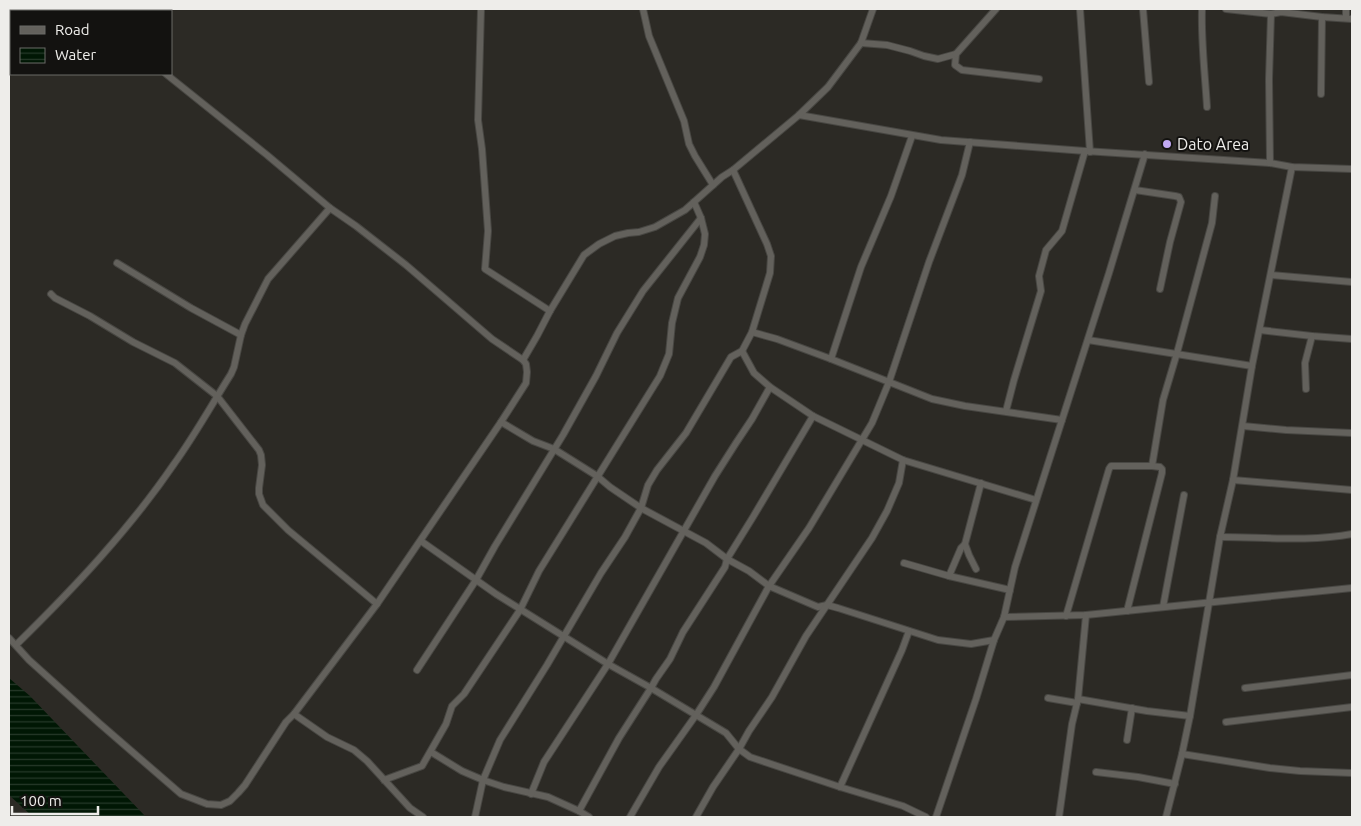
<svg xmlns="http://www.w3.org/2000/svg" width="1361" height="826" font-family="Ubuntu,sans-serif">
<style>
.water{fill:url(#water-rules)}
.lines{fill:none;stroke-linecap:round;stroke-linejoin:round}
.street-casing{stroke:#484743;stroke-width:8}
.street{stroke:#63615c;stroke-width:6}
.poi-dot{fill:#c1a8f3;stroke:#131210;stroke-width:2}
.labels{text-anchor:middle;stroke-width:4;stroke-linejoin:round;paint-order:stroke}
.poi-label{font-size:16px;fill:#eeedea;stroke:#131210;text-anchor:start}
</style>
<defs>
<pattern id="water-rules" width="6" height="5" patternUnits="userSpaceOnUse" patternTransform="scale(1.25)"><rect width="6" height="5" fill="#001704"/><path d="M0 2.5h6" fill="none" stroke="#263929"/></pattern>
</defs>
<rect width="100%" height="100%" fill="#2c2a25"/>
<polygon class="water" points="9,678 30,696 146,817 33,817 9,795"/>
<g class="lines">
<defs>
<g id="street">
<polyline points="25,9 28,11"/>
<polyline points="103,9 105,11"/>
<polyline points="481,9 478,120 482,149 488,231 485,269 550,311"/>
<polyline points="643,9 649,36 684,121 689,144 695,156 713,185"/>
<polyline points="1080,9 1090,152"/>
<polyline points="1143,9 1149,82"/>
<path d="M1202,9C1201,42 1205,74 1207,107"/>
<polyline points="1226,9 1271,14 1281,12 1322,17 1352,19"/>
<polyline points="1346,9 1346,18"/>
<polyline points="861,43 887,45 910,51 924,56 938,59 956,54 955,65 962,70 1039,79"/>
<polyline points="956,54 996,9"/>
<polyline points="1321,94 1322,17"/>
<polyline points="799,115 941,140 1085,151 1270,163 1292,167 1352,169"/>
<polyline points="1270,163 1269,79 1271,14"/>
<polyline points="1135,190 1175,196 1179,197 1181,202 1170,242 1160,289"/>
<polyline points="117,263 191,308 241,335"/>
<polyline points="1271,275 1352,282"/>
<polyline points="51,294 55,298 90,316 133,342 175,363 217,396 259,450 261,455 262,465 259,488 259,494 263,505 288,530 377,604"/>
<polyline points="1260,330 1312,336 1352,339"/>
<polyline points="752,332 777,339 831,359 932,399 965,406 1062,420"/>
<polyline points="1088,340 1252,366"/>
<polyline points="742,351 754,373 770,387 813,416 903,460 1036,500"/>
<polyline points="831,359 861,267 891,196 912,136"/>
<polyline points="523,360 537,336 550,311 584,255 599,244 615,236 628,233 639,232 655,227 685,210 722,177 733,170 799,115 828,87 861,43 873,9"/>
<polyline points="1306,389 1305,363 1312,336"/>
<polyline points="1006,411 1014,380 1041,291 1039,276 1046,250 1062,231 1085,151"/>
<polyline points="501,422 533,441 554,449 597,476 610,487 641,508 706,543 727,559 749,571 769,586 818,607 827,605 838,608 938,640 971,644 994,640"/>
<polyline points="1243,426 1286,430 1352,433"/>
<polyline points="1233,480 1352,490"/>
<path d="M1220,537C1264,537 1309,542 1352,534"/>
<polyline points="421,541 496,594 608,664 651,688 726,733 739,749 750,757 840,787 903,806 926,817"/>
<polyline points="904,563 949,576 1010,590"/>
<polyline points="976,569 969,555 965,544 981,483"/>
<polyline points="949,576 961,548 965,544"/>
<polyline points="1163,607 1184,495"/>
<polyline points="1127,611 1162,473 1162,469 1160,467 1152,466 1163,400 1177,353 1212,223 1215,196"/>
<polyline points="1066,616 1109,469 1111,466 1152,466"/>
<polyline points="1004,617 1086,615 1352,588"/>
<polyline points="9,638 29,660 99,723 181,794 207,804 221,805 230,801 238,793 245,785 286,722 294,714 377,604 501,422 526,383 527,372 526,364 523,360 492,339 406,265 356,226 330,208 267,155 166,74"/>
<path d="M16,645C73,589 129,530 174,464C195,435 212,404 231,374L234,367L241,335L245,324L268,279L330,208"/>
<polyline points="417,670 476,580 495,546 563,435 596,376 617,333 643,291 701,218"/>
<polyline points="1245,688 1352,675"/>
<polyline points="1048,698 1077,703"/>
<polyline points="1078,699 1147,711 1190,716"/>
<polyline points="294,714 327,737 354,750 367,761 410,808 423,817"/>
<polyline points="1226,722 1352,707"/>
<polyline points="1127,740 1132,708"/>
<polyline points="431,752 462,771 483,780 504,787 548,797 579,811 589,817"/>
<polyline points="1182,754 1270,768 1300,771 1352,773"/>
<polyline points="1096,772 1138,777 1175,784"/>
<polyline points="384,780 422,766 446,724 452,706 464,694 520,610 539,571 660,376 669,354 672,323 678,298 700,257 704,245 705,234 701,218 694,202"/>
<polyline points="840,787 902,650 909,631"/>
<polyline points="531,794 544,762 608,664 715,476 736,443 752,419 770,387"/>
<polyline points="579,811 619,738 651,688 656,679 670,659 683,632 725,567 727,559 753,517 813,416"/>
<polyline points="475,817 483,780 500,740 547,665 601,573 625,537 641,508 648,485 657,470 686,433 731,357 742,351 752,332 770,273 771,256 767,244 733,170"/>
<polyline points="630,817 659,767 696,715 714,687 769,586 809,528 872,423 889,382 929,262 962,175 970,142"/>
<polyline points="696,817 713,787 739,749 749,731 772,697 806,636 872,538 887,511 899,483 903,460"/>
<polyline points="936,817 976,699 994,640 1004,617 1015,567 1109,273 1145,154"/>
<polyline points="1059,817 1072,724 1078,699 1086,615"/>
<polyline points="1166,817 1182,754 1190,716 1220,537 1233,480 1252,366 1292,167"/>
</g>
</defs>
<use href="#street" class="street-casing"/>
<use href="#street" class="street"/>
</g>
<circle class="poi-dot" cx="1167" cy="144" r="5"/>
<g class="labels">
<g class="poi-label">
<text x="1177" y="150">Dato Area</text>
</g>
</g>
<rect width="1361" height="826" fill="none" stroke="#eeedea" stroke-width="20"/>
<rect x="10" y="10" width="162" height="65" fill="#131210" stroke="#6b6a67"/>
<rect x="20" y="26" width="25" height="8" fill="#63615c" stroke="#6b6a67"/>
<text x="55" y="35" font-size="15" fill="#eeedea">Road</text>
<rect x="20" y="48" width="25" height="15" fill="url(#water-rules)" stroke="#6b6a67"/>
<text x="55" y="60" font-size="15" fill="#eeedea">Water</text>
<path d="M12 806v8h86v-8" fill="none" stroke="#eeedea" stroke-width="2.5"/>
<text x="20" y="806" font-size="15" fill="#eeedea" stroke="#131210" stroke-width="4" paint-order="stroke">100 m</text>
</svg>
